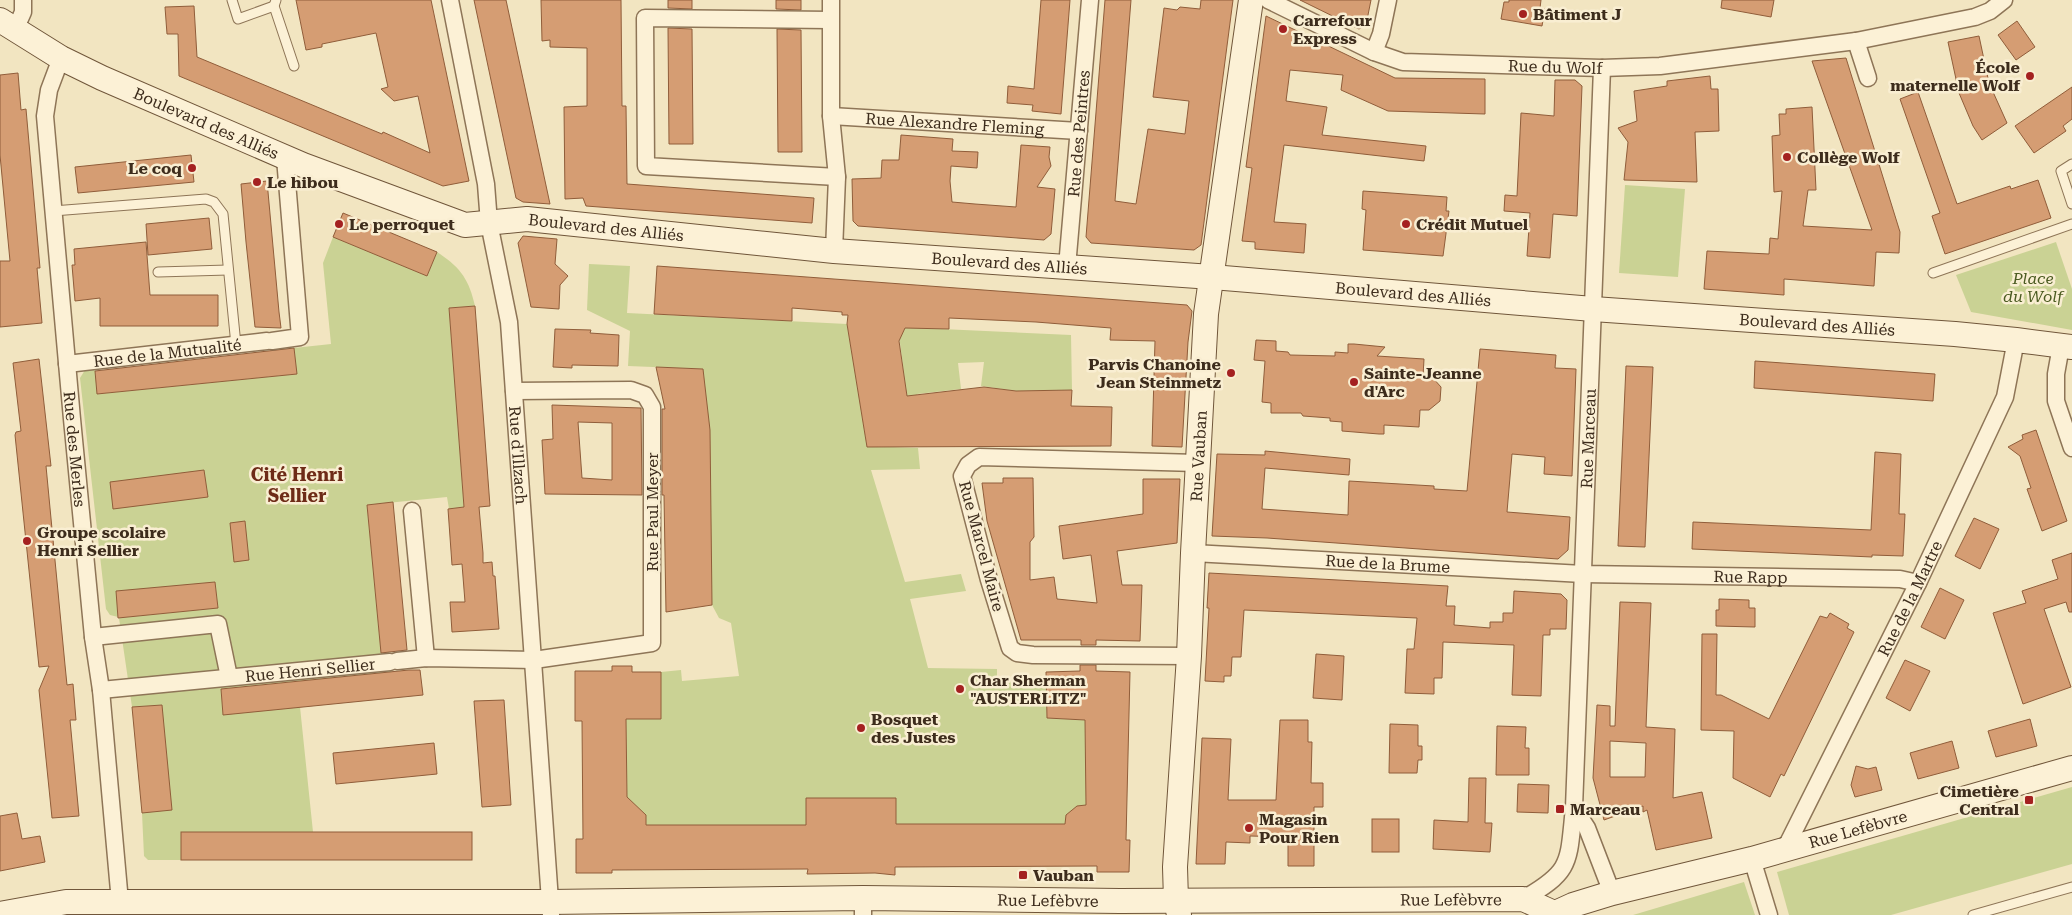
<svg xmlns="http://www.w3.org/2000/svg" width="2072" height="915" font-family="'Roboto Serif',serif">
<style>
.green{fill:#cad294}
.building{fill:#d59d73;stroke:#905d3a;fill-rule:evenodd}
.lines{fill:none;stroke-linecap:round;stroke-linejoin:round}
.lane-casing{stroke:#8e7557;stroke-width:11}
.street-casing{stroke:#8e7557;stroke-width:19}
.secondary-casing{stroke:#70563a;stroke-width:26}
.lane{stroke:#fcf1d6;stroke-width:9}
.street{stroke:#fcf1d6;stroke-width:16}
.secondary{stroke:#fcf1d6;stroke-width:24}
.poi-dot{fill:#a42120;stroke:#f9eed2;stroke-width:2}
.labels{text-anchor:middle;stroke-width:5;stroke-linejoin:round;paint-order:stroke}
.poi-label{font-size:16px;font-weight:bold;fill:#3d2c1c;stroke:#f9eed2;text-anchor:start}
.street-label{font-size:16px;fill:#3d2c1c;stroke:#f9eed2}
.park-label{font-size:16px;font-style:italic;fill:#4b5b21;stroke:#f9eed2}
.neighbourhood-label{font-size:18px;font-weight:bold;fill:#6e2b17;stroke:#f9eed2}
</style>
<rect width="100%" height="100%" fill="#f2e5c1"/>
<g class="green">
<polygon points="1625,185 1685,189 1678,277 1619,273"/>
<path d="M333,237L427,276L437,252C460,267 469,279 475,306L449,308L464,507L449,509L447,497L367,505L381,651H389L391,672L221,689L223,714L300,707L313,832H181V860H148L144,856L142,813L162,705L132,707L119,618L218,608L215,582L166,588L118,617L110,615L106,609L80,378L85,370L95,368L98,394L296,374L294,348L331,344L323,263Z"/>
<polygon points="2056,242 2072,289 2072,330 1971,312 1956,275"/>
<polygon points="589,264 630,266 627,313 847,324 867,446 918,448 920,469 871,470 905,582 961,574 966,591 910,599 928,668 997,669 997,681 1046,682 1047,718 1085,720 1087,805 1065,824 896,824 895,798 806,798 808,825 646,825 646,815 634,804 627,804 626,719 661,719 661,672 681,670 682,681 739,676 731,623 719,618 712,605 703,369 628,366 630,331 587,310"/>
<polygon points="898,327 1071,335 1072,390 1016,391 981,386 984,362 958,363 961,389 917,394 917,407 908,407"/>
<polygon points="2072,787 2072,864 1891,915 1789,915 1777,872"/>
<polygon points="1744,882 1755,915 1633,915"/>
</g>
<g class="building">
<polygon points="296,0 431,0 469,181 443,186 179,76 178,34 167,34 165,7 194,6 197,57 382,134 383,132 430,153 418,96 394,101 381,89 388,87 376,33 322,44 322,47 306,50"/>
<polygon points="474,0 506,0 550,204 523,202 516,198"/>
<polygon points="541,0 621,0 622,106 626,106 627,184 814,198 812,223 586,206 583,198 565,199 564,107 587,106 587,48 550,47 550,40 542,41"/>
<polygon points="668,0 692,0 692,9 668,8"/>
<polygon points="776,0 801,0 801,10 776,9"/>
<polygon points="1041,0 1070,0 1061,114 1032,111 1033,105 1007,103 1008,86 1034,89"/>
<polygon points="1105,0 1131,0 1115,201 1136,204 1148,129 1185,134 1189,101 1153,97 1164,8 1177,10 1180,7 1200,9 1201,0 1233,0 1201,245 1194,250 1091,243 1086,237"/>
<polygon points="1300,0 1371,0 1366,25 1359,29"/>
<polygon points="1509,0 1541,0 1540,8 1545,9 1542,26 1501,19 1504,2 1509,2"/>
<polygon points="1722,0 1774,0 1771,17 1721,8"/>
<polygon points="1266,16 1395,78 1485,79 1485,114 1388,111 1341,90 1343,75 1290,70 1286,101 1327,107 1322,135 1426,146 1424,161 1284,145 1274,222 1306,224 1304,253 1255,249 1255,242 1242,241 1252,168 1246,167"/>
<polygon points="2017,21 2035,47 2016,60 1998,35"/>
<polygon points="668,28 692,29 693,144 669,144"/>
<polygon points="777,29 801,30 802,152 778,152"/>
<polygon points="1979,36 1989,83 2007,123 1982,140 1973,126 1959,93 1948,42"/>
<polygon points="1846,58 1900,232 1899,253 1876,252 1874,286 1784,279 1784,295 1704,289 1707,251 1769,254 1770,238 1778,239 1782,191 1774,192 1772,136 1780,135 1779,114 1786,114 1786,109 1812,107 1816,190 1808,190 1803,226 1872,230 1812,61"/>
<polygon points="18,73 21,110 26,109 40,268 37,268 42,323 0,327 0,261 10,261 0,155 0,75"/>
<polygon points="1710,76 1711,89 1718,89 1719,131 1695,132 1697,182 1624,180 1628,142 1618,128 1637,121 1634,91 1667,86 1667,81"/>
<polygon points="1555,80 1575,80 1582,86 1577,216 1553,214 1550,258 1527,256 1530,213 1504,211 1505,195 1517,196 1521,113 1554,116"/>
<polygon points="2072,87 2072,119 2063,126 2066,131 2034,153 2015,126"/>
<polygon points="1918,92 1957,204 2010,186 2011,189 2038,180 2051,218 1945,254 1932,216 1940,213 1900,99"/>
<polygon points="901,135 953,139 952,151 978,152 977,168 951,166 950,181 952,202 975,204 1016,207 1021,145 1050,147 1049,157 1051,166 1037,187 1055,189 1051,234 1044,240 858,226 853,221 852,179 881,178 882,160 899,160"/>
<polygon points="191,155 194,182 78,193 75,167"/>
<polygon points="267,181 279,312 281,328 255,327 246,242 241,184"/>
<polygon points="1363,191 1447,197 1446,211 1449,211 1443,256 1363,250 1366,210 1362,209"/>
<polygon points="343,213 437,252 427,276 333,237"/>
<polygon points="209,218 212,249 148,255 146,224"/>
<polygon points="523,236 557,239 555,264 568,276 560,285 559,309 531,307 518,243"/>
<polygon points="146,242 150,295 218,295 218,326 100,326 100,298 75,301 72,265 75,265 74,249"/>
<polygon points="657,266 1187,305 1192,311 1188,342 1182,447 1152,446 1155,341 1110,340 1111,328 1036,322 949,318 949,329 905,328 899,341 907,396 984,387 1016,391 1072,390 1071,406 1112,407 1111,446 867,447 847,324 848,315 842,315 842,312 792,308 792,321 654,314"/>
<polygon points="475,306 490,506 479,507 483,553 483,563 492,562 493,576 495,576 499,629 452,632 450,602 465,602 462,564 452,565 448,509 464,507 449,308"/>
<polygon points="555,329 591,330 590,333 619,335 618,366 572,365 572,368 553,367"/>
<polygon points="1256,340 1276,341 1276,351 1288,352 1290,355 1335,356 1335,352 1348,353 1348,344 1354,344 1385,347 1377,356 1424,359 1423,377 1432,377 1441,387 1440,401 1429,410 1420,410 1419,427 1384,425 1384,434 1379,434 1342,431 1342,422 1330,421 1330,418 1303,416 1301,413 1271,413 1271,403 1262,402 1265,361 1254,360"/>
<polygon points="294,348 297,374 97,394 95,371"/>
<polygon points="1480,349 1556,355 1555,368 1576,369 1572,476 1544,474 1545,457 1512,454 1507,512 1570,517 1568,550 1558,559 1267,538 1212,536 1217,454 1265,455 1265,451 1350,459 1349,475 1265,468 1262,509 1348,515 1349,481 1434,486 1434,489 1467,491"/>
<polygon points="39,359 51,466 46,466 65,665 67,685 73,684 76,720 70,720 79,816 52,818 39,690 49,666 39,667 15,435 16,432 21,431 13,363"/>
<polygon points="1755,361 1935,374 1933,401 1754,388"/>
<polygon points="1626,366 1653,367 1645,547 1618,546"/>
<polygon points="656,367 703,369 710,430 712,605 666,612 664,495 662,495 662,409 665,409"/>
<path d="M552,405L641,408L642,495L545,494L542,440L553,439ZM578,422L612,423V480L582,478Z"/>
<polygon points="2036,430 2067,521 2042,531 2027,489 2031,488 2020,456 2008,447 2023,439 2022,435"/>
<polygon points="1875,452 1901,454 1899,514 1905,514 1903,556 1872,555 1872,557 1692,549 1693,522 1871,530"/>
<polygon points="204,470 208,497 113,509 110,482"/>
<polygon points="1003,478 1033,478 1034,537 1030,542 1030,580 1054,577 1057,599 1097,603 1091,555 1063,559 1059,526 1143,514 1143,479 1180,479 1177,543 1117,551 1122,585 1142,585 1140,641 1096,640 1096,645 1081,645 1081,640 1021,640 987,521 982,483 1003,483"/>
<polygon points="393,502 407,650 381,653 367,505"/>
<polygon points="1974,518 1999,529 1980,569 1955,556"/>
<polygon points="245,521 249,560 234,562 230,523"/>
<polygon points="2072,553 2072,612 2069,612 2066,602 2044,609 2071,687 2023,704 1993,613 2026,603 2022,591 2058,579 2052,560"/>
<polygon points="1209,573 1448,586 1446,606 1455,606 1454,625 1490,628 1490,622 1503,622 1503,613 1513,613 1514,591 1561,594 1567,600 1566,629 1550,629 1550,635 1543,635 1541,696 1512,695 1514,645 1443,642 1442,678 1434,678 1434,694 1405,693 1407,649 1414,649 1417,618 1244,610 1241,657 1232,657 1231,676 1224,676 1224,682 1205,681 1209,608 1207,608"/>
<polygon points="215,582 218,608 118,618 116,591"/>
<polygon points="1940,588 1964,600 1945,639 1921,627"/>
<polygon points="1719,599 1749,600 1749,608 1755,608 1755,627 1716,626 1716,610 1719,610"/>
<path d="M1620,602L1651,603L1646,727L1675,729L1673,798L1702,792L1712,838L1656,850L1647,810L1643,812V806L1604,820L1593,778L1597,705L1610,706V726H1615ZM1610,741L1646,743L1645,777H1610Z"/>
<polygon points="1830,613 1849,624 1847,628 1854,632 1784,776 1781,774 1770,797 1733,778 1734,731 1701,730 1702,634 1717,634 1716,695 1721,695 1769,719 1820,616 1827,618"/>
<polygon points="1316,654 1344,656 1342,700 1313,698"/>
<polygon points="1905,660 1930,671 1910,711 1886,698"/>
<polygon points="1080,665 1096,665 1096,671 1130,672 1126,840 1130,840 1129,872 1097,872 1097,866 895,867 895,875 875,873 807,874 808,869 612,870 612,873 576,873 576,839 583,839 582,721 575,721 575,671 612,671 612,666 632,666 632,672 661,672 661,719 626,719 627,797 646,815 646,825 806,825 806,798 896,798 896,824 1065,824 1066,815 1077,806 1086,805 1085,720 1047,718 1046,672 1080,671"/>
<polygon points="409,670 420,670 423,695 223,715 221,689"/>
<polygon points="504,700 511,805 482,807 474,701"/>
<polygon points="162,705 172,810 142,813 132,707"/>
<polygon points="2030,719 2037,746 1996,757 1988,731"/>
<polygon points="1280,720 1308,720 1308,742 1312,742 1311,783 1323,783 1323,807 1314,807 1314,866 1288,866 1288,837 1250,836 1250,843 1226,842 1225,864 1196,864 1202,738 1231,739 1228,800 1276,800"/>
<polygon points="1390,724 1418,725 1418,746 1422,746 1422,760 1418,760 1417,773 1389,773"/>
<polygon points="1497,726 1526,727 1525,748 1529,748 1529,775 1496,775"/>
<polygon points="1952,741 1959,768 1918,779 1910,753"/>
<polygon points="434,743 437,774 336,784 333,753"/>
<polygon points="1856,766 1868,769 1876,767 1882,790 1855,797 1851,785"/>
<polygon points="1469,778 1486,778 1485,823 1492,823 1490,852 1433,849 1434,820 1468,822"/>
<polygon points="1518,784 1549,785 1548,813 1517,812"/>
<polygon points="17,813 22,839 40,836 45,862 0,871 0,816"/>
<rect x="1372" y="819" width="27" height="33"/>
<rect x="181" y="832" width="291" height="28"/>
</g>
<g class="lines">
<defs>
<g id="lane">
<polyline points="232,0 238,19 274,6"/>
<polyline points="276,0 274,6 294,66"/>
<polyline points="2072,164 2061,171 2072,204"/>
<polyline points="53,211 206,199 214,202 223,214 236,345"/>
<polyline points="158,272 228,270"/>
<polyline points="1933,273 2072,224"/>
<polyline points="1973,915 2072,887"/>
</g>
<g id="street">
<path id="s1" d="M450,0L486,184L489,223L509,322L551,915"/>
<polyline points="831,0 831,116 837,177 834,251"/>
<path id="s2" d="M1268,0L1374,52L1403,62L1602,68L1660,66L1856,41L1975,17L1990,11L2004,0"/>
<polyline points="830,20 645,18 646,166 837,177"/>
<polyline points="15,30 23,12 23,0"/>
<polyline points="1856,41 1868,78"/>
<polyline points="1374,52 1381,34 1388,0"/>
<path id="s3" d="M61,58L49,90L45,116L72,419L93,637L101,690L120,902"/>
<path id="s4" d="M831,116L1079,131"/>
<path id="s5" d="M1067,267L1090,0"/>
<polyline points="272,341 300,337 285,158"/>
<polyline points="2061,346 2056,374 2056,401 2072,448"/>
<path id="s6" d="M67,364L267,341"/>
<polyline points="412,511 426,658"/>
<path id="s7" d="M1193,553L1583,574L1900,579L1918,583"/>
<polyline points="93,637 218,624 229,677"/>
<polyline points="1189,656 1033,655 1017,653 1010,648 989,580 962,476 968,465 979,457 1197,463"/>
<polyline points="397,661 426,658 534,660 652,643 652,407 645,395 631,390 514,391"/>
<path id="s8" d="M101,690L390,662"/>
<polyline points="1574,808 1587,828 1612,893"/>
<path id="s9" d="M1785,849L1918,583L2005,397L2016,340"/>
<polyline points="1752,859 1769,915"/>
<polyline points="863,898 863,915"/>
<path id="s10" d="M1523,899C1573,871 1568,862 1574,808L1602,68"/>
</g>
<g id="secondary">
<path id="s11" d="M0,20L61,58L102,78L303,165L465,225L527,219L834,251L1212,277L1593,309L1955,334L2016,340L2072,347"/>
<path id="s12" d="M0,914L66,902H549L863,898L1120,901L1523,899L1554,913"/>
<path id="s13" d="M1179,915L1176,900L1175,867L1189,656L1193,553L1206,314L1251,0"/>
<path id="s14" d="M1551,915L1573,905L1612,893L1752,859L2072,768"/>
</g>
</defs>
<use href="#lane" class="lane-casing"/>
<use href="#street" class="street-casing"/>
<use href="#secondary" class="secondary-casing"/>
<use href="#lane" class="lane"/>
<use href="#street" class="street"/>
<use href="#secondary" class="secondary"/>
</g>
<g class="poi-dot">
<circle cx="1523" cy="14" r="5"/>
<circle cx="1283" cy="29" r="5"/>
<circle cx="2030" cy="76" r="5"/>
<circle cx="1787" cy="157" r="5"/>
<circle cx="192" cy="168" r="5"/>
<circle cx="257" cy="182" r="5"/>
<circle cx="339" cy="224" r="5"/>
<circle cx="1406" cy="224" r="5"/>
<circle cx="1231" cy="373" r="5"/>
<circle cx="1354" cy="382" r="5"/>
<circle cx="27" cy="541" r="5"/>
<circle cx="960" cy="689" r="5"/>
<circle cx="861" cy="728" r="5"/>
<rect x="2024" y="795" width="10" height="10" rx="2.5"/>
<rect x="1555" y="804" width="10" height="10" rx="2.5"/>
<circle cx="1249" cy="828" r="5"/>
<rect x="1018" y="870" width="10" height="10" rx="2.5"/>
</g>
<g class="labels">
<g class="poi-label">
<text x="1533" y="20">Bâtiment J</text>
<text x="1293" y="26">Carrefour<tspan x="1293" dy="18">Express</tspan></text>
<text x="2020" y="73" text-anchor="end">École<tspan x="2020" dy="18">maternelle Wolf</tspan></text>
<text x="1797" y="163">Collège Wolf</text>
<text x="182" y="174" text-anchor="end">Le coq</text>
<text x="267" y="188">Le hibou</text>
<text x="349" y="230">Le perroquet</text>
<text x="1416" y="230">Crédit Mutuel</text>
<text x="1221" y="370" text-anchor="end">Parvis Chanoine<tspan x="1221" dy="18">Jean Steinmetz</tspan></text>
<text x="1364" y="379">Sainte-Jeanne<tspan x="1364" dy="18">d'Arc</tspan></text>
<text x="37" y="538">Groupe scolaire<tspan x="37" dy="18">Henri Sellier</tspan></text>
<text x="970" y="686">Char Sherman<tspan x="970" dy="18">"AUSTERLITZ"</tspan></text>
<text x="871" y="725">Bosquet<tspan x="871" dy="18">des Justes</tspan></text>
<text x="2019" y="797" text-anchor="end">Cimetière<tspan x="2019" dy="18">Central</tspan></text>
<text x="1570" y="815">Marceau</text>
<text x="1259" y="825">Magasin<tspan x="1259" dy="18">Pour Rien</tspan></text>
<text x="1033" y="881">Vauban</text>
</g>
<g class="street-label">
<text dy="6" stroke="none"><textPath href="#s2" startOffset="301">Rue du Wolf</textPath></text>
<text dy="6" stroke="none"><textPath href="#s11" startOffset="231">Boulevard des Alliés</textPath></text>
<text dy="6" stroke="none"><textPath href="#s4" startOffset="124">Rue Alexandre Fleming</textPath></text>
<text dy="6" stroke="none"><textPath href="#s5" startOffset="134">Rue des Peintres</textPath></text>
<text dy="6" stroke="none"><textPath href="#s11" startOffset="651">Boulevard des Alliés</textPath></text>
<text dy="6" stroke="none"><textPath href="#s11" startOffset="1056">Boulevard des Alliés</textPath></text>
<text dy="6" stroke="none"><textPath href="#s11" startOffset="1461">Boulevard des Alliés</textPath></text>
<text dy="6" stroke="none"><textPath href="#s11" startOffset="1866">Boulevard des Alliés</textPath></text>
<text dy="6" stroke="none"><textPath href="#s6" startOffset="101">Rue de la Mutualité</textPath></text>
<text dy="6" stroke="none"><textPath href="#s10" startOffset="482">Rue Marceau</textPath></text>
<text dy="6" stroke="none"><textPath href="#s3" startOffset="395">Rue des Merles</textPath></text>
<text dy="6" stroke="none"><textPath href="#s1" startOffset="461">Rue d'Illzach</textPath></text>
<text dy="6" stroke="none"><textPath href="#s13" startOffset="460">Rue Vauban</textPath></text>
<text transform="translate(652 512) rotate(-90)" y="6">Rue Paul Meyer</text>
<text transform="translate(982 546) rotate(75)" y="6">Rue Marcel Maire</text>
<text dy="6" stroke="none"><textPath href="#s7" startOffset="195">Rue de la Brume</textPath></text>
<text dy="6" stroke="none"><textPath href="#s7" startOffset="558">Rue Rapp</textPath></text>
<text dy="6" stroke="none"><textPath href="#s9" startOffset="280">Rue de la Martre</textPath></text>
<text dy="6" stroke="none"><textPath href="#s8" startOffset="210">Rue Henri Sellier</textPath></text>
<text dy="6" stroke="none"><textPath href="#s14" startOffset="319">Rue Lefèbvre</textPath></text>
<text dy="6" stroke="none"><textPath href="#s12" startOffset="1049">Rue Lefèbvre</textPath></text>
<text dy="6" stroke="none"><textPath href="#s12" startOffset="1452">Rue Lefèbvre</textPath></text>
</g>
<g class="park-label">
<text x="2033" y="284">Place<tspan x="2033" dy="18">du Wolf</tspan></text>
</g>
<g class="neighbourhood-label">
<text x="297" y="481">Cité Henri<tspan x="297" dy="21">Sellier</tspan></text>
</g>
</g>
</svg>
